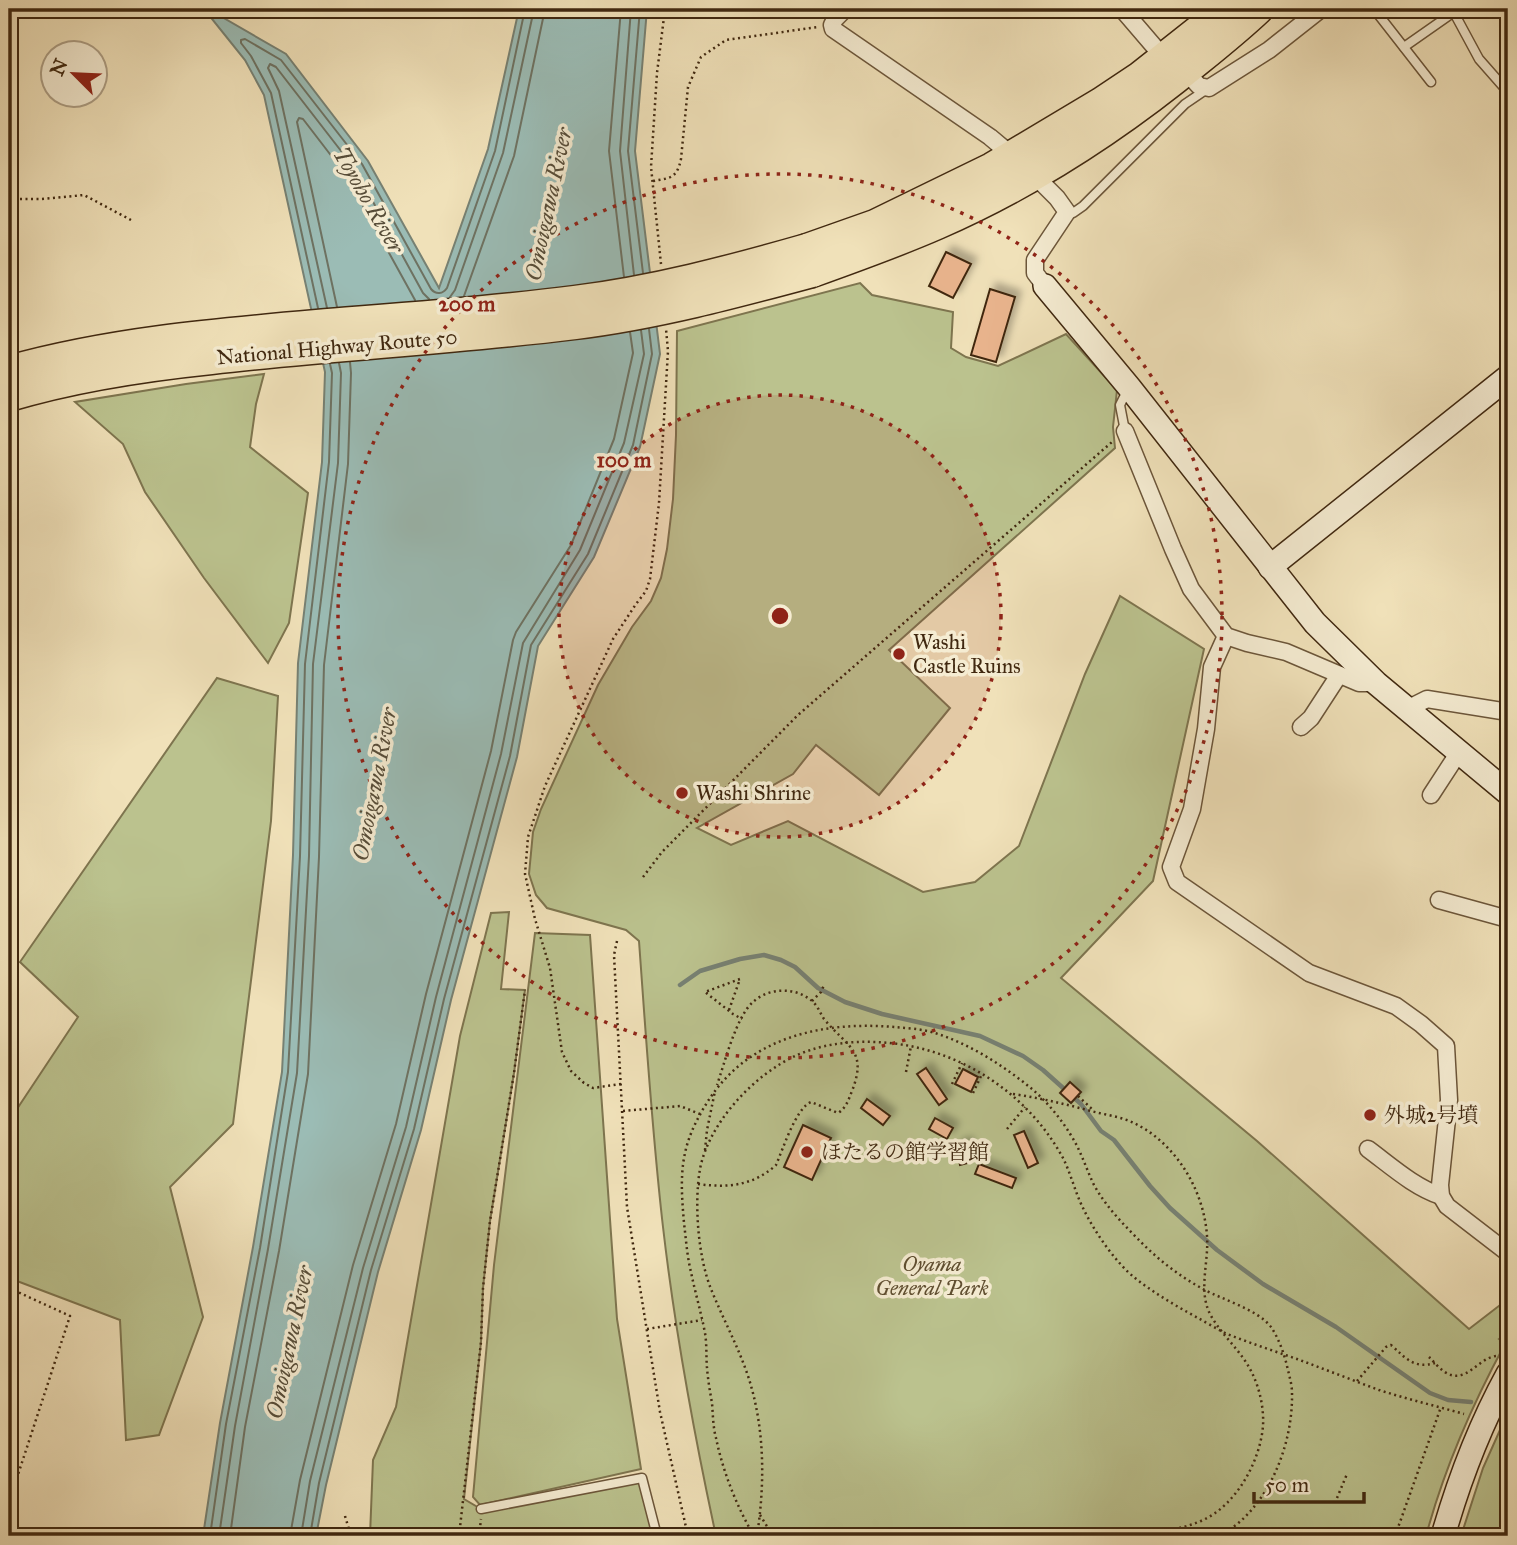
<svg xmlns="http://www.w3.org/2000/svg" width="1517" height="1545" font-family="'IM FELL Great Primer','Noto Serif JP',serif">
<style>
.green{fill:#bbc28e;stroke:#7e754f;stroke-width:2}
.water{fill:#9bbcb5;stroke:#778173;stroke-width:2}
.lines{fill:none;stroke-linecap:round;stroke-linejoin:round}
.shore{stroke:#6e7262;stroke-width:2}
.stream{stroke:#778173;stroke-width:4.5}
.building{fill:#e9b48d;stroke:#402810;stroke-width:2;filter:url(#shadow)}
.lane-casing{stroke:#6c563a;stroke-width:11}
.street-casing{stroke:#6c563a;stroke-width:19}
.secondary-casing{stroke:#402810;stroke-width:26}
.highway-casing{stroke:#402810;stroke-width:33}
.path{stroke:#402810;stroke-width:2.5;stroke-dasharray:2 3.5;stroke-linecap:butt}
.lane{stroke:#f5ecd2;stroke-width:8}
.street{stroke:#f5ecd2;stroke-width:16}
.secondary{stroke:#f5ecd2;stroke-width:23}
.highway{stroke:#f0e1b9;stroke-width:30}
.highway-bridge-casing{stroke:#402810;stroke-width:33;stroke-linecap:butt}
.highway-bridge{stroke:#f0e1b9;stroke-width:30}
.ring{fill:none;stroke:#8f2418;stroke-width:3.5;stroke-dasharray:3.5 7}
.poi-dot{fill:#8f2418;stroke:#f5ecd2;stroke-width:2.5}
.labels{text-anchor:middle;stroke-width:7;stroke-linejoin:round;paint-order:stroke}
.street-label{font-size:21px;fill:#402810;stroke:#f5ecd2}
.poi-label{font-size:21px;fill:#402810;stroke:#f5ecd2;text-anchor:start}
.park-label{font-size:21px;font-style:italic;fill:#5f4e30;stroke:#f5ecd2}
.water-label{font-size:23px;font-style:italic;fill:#574d39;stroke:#f5ecd2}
.centre{fill:#8f2418;stroke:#f5ecd2;stroke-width:3.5}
.ring-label{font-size:21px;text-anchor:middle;font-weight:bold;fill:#8f2418;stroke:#f5ecd2;stroke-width:7;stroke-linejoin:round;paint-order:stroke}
</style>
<defs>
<filter id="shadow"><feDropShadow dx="6" dy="-6" stdDeviation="3.5" flood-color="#0004"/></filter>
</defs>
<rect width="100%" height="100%" fill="#f0e1b9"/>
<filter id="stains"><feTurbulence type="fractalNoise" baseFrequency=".00286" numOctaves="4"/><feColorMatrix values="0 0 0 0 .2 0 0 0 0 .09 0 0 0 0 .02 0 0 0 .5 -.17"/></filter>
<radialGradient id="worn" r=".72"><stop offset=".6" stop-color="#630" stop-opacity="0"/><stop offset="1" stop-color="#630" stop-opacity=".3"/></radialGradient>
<g class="green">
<path d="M860,283L872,295L953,312L951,348L966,357L998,366L1066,334L1117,390L1113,427L1115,448L889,650L950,708L879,795L816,745L793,774L697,828L731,845L788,821L923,892L975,882L1019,846L1085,674L1120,596L1204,649L1153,881L1061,978L1257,1141L1469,1329L1504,1302L1508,1332L1499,1339L1505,1344C1472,1405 1444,1469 1426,1536H716C694,1434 675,1331 663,1227C652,1132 646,1037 639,941L626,930L547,908L536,895L529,874L533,832L541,809L598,685L632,627L651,601L661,578L667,549L673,499L676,435L677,331Z"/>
<polygon points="264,374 256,404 250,447 308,493 289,623 268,663 204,578 145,492 123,444 75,402 186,384"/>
<polygon points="217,678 278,696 271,821 233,1124 170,1187 203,1317 159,1435 126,1440 120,1320 9,1278 9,1121 78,1017 20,962"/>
<polygon points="509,912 501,989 525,990 514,1073 490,1221 483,1288 481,1342 464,1499 481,1509 642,1478 657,1536 479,1536 479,1529 478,1536 370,1536 373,1460 396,1407 460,1036 491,913"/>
<polygon points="535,933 590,935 617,1319 641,1469 480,1505 473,1497 494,1265"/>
<polygon points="1508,1412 1508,1536 1461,1536 1483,1468"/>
</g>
<polygon class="water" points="204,9 208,9 286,54 368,161 439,288 488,149 519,9 647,9 635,151 660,354 640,447 594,557 538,646 517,757 451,1000 421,1130 378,1272 326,1485 316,1536 203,1536 220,1423 253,1247 282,1072 293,855 298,663 322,462 325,372 264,95 245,60"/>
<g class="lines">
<g class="shore">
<polyline points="621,9 609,151 624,277"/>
<polyline points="631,9 620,151 634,275"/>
<polyline points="640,9 628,151 643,273"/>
<polyline points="464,296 514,156 545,9"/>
<polyline points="450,297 455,290 503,153 534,9"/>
<polyline points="337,307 297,122 299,118 303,119 346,175 415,300"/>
<path d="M318,308L271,93L251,56L241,43V40L245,39L281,60L362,164L431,289C436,295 443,294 447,288L495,151L525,9"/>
<polyline points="327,308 279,91 268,68 270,64 276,67 355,169 423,293 429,299"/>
<polyline points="210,1536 226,1424 260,1248 288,1072 300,856 305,664 329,462 332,373 330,364"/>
<polyline points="219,1536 235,1426 268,1249 297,1073 309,856 313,664 338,463 341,373 339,363"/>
<polyline points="230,1536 245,1427 279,1251 308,1074 319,857 324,665 348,464 351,373 350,362"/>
<polyline points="290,1536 300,1480 353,1265 396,1124 426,994 491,751 513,640 516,632 571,545 614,439 633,353 630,332"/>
<polyline points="301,1536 310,1481 363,1268 406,1127 436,997 501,754 523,643 580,550 624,443 644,354 641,330"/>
<polyline points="310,1536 319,1483 371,1270 414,1129 444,999 510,756 531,645 588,554 633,445 652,354 649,329"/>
</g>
<polyline class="stream" points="680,985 700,971 740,959 764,955 781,960 795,967 818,988 845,1002 882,1014 980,1036 1023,1056 1043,1070 1081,1104 1101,1131 1114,1140 1150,1186 1170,1208 1217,1250 1263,1284 1336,1327 1430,1393 1448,1400 1471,1402"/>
</g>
<g class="building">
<polygon points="946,252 971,264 953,298 929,286"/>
<polygon points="990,289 1015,297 996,362 971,355"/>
<polygon points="926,1068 947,1099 939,1105 917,1074"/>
<polygon points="963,1069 978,1077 971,1092 955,1084"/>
<polygon points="1070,1082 1081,1092 1071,1103 1060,1093"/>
<polygon points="867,1099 890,1116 883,1125 861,1108"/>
<polygon points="935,1118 953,1128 947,1139 929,1129"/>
<polygon points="803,1125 831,1138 812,1180 784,1167"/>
<polygon points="1024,1131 1038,1163 1028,1168 1014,1135"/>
<polygon points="967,1143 971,1162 960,1165 956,1145"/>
<polygon points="979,1164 1016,1178 1012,1188 975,1174"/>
</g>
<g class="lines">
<defs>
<g id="lane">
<polyline points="1374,9 1431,82"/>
<polyline points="1452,9 1479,59 1508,92"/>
<polyline points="1404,47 1454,12"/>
<polyline points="1067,212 1073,213 1083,206 1185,104 1207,89"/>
<polyline points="1125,431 1120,405 1127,391"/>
<polyline points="481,1509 642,1478 657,1536"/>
</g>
<g id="street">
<polyline points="845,9 835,19 832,25 833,29 990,137 1015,158"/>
<polyline points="1122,9 1164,58"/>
<polyline points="1185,71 1199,86 1209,88 1269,50 1321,9"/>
<polyline points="1032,173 1057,198 1067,212 1035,260 1035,273 1045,286"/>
<polyline points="1125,431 1173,549 1191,589 1226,636 1247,643 1286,652 1359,683 1376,683"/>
<polyline points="1226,636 1212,667 1206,729 1192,809 1171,867 1177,882 1309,973 1396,1006 1421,1024 1446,1046 1449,1100 1440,1185 1441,1196 1447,1206 1508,1253"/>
<polyline points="1407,709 1427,699 1508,712"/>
<polyline points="1301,727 1311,718 1339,675"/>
<polyline points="1431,795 1459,752"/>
<polyline points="1439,900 1508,919"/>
<path d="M1368,1149C1391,1166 1414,1187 1441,1196"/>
</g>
<g id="secondary">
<polyline points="1045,286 1129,387 1315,623 1376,683 1508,793"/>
<polyline points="1270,567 1508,377"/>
<path d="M1443,1536C1459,1480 1480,1425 1508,1374"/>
</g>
<g id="highway">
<polyline points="807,249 875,225 992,168 1101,103 1140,77 1226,9"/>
<path d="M812,272C854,257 896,242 937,224C1031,183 1118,126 1197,61C1218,44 1239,27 1258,9"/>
</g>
</defs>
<use href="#lane" class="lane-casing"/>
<use href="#street" class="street-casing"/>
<use href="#secondary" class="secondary-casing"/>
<use href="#highway" class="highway-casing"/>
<g class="path">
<path d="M653,181C671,178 677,178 681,159L688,87L701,57L726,40L818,27"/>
<polyline points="9,199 42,199 84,195 131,220"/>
<polyline points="661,264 651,167 657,73 665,9"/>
<polyline points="643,877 662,852 798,715 1112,442"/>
<polyline points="617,941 614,955 627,1207 660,1412 688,1536"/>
<polyline points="812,1001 821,992 824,985"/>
<polyline points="729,1010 740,979 705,992 733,1014 742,1019"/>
<polyline points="906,1072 911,1046"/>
<polyline points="621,1084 593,1088 584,1083 571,1071 562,1052 550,968 535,919 525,874 528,837 545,786 613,639 636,604 646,591 650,579 659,503 668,351 666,329"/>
<polyline points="952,1084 962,1063"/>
<polyline points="973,1093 982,1074"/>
<path d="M1013,1094C1040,1098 1065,1104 1091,1111C1106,1115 1123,1117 1136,1124C1177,1145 1204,1191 1207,1236C1209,1262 1198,1290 1210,1314C1221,1335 1243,1352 1253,1375C1260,1390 1264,1409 1263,1426C1260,1462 1236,1505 1203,1520C1176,1533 1148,1530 1120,1536"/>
<polyline points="1078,1096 1093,1110"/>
<polyline points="623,1111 680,1106 700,1114"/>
<polyline points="1007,1129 1025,1107"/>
<polyline points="705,1150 707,1130 715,1091"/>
<path d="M698,1184C727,1188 753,1186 776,1165C783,1149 796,1108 811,1102L838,1113C846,1108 848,1101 852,1091C868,1050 847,1047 824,1019C820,1013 818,1006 812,1001C796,987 769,987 753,1002C736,1017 725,1062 717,1085"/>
<polyline points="9,1288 70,1316 9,1502"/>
<polyline points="9,1310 15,1292"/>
<polyline points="647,1329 702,1320"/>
<path d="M1429,1357C1435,1363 1443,1373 1451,1375C1471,1381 1483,1350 1504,1357"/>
<path d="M1357,1381L1386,1347L1391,1345C1406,1358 1413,1369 1435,1363"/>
<polyline points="1337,1498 1347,1474"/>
<polyline points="760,1515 773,1536"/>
<polyline points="345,1516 351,1536"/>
<polyline points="459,1536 481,1342 483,1288 490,1221 514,1073 525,990"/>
<polyline points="479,1536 481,1519"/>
<polyline points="725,1536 750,1530"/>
<path d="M754,1536C737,1507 723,1472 716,1438C713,1427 713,1415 712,1403C710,1392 708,1380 707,1368C706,1357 707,1345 705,1333C701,1312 695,1292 691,1272C687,1256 686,1239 684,1223C682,1199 680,1176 685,1153C689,1134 698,1117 708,1101C749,1037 822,1021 894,1027C907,1028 922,1029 935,1033C970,1044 1004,1066 1032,1089C1051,1105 1069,1129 1079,1150C1084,1161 1088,1172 1093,1183C1104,1204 1120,1221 1137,1238C1156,1258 1179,1276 1203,1289C1223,1300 1257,1309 1271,1327C1278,1337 1284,1353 1287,1366C1289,1375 1292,1384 1292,1393C1293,1440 1273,1495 1236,1525C1230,1529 1224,1533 1218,1536"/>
<path d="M757,1536C765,1483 765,1428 748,1376C738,1346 723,1319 711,1289C698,1257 694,1203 700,1169C709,1122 755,1074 797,1055C823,1044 849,1041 876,1042C954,1045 1026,1090 1063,1158C1071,1174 1075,1192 1083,1208C1094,1231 1115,1262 1135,1278C1154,1293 1176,1306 1198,1318C1207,1323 1217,1329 1227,1334C1250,1343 1274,1351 1297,1359C1324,1369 1352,1380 1379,1390C1407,1399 1436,1406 1464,1414"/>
<polyline points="1395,1536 1441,1407"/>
</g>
<use href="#lane" class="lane"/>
<use href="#street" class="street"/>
<use href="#secondary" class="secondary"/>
<use href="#highway" class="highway"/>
<defs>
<g id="highway-bridge">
<path d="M9,371C109,343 213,334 317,325C403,318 489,312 575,301C654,291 730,271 807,249"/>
<path d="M9,396C75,376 143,366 211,359C332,345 454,339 575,324C656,314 734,293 812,272"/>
</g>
</defs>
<use href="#highway-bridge" class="highway-bridge-casing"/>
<use href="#highway-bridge" class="highway-bridge"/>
</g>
<circle cx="780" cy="616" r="221" fill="#8f2418" fill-opacity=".12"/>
<g class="ring">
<circle cx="780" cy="616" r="221"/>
<circle cx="780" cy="616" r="442"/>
</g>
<g class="poi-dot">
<circle cx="899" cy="654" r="7"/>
<circle cx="682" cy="793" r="7"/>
<circle cx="1370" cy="1115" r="7"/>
<circle cx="807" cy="1152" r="7"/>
</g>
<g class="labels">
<g class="street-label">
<text transform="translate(337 347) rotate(-5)" y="7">National Highway Route 50</text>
</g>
<g class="poi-label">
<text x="913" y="649">Washi<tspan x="913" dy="24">Castle Ruins</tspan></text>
<text x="696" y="800">Washi Shrine</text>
<text x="1384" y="1122">外城2号墳</text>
<text x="821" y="1159">ほたるの館学習館</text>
</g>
<g class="park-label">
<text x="932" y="1271">Oyama<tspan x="932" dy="24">General Park</tspan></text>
</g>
<g class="water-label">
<text transform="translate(369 200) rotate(60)" y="8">Toyoho River</text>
<text transform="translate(548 204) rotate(-78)" y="8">Omoigawa River</text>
<text transform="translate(374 784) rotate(-79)" y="8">Omoigawa River</text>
<text transform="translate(289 1342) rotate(-78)" y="8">Omoigawa River</text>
</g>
</g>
<circle cx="780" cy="616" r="10" class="centre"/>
<g class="ring-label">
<text x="467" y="311">200 m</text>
<text x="624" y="467">100 m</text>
</g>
<rect width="1517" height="1545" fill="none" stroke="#f0e1b9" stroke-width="35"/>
<rect x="10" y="10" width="1496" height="1524" fill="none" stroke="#402810" stroke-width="3.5"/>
<rect x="18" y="18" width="1482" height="1510" fill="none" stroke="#402810" stroke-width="2"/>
<g transform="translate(74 74) rotate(294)"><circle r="33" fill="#f5ecd2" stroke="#ad9e84" stroke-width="2"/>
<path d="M0-5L12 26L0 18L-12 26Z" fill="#8f2418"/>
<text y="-10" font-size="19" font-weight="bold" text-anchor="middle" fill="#402810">N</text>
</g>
<path d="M1254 1492v10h110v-10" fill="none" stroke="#402810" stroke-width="3.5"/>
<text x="1265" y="1492" font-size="21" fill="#402810" stroke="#f5ecd2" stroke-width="5" paint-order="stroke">50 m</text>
<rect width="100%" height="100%" filter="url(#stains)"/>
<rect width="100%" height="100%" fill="url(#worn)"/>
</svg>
